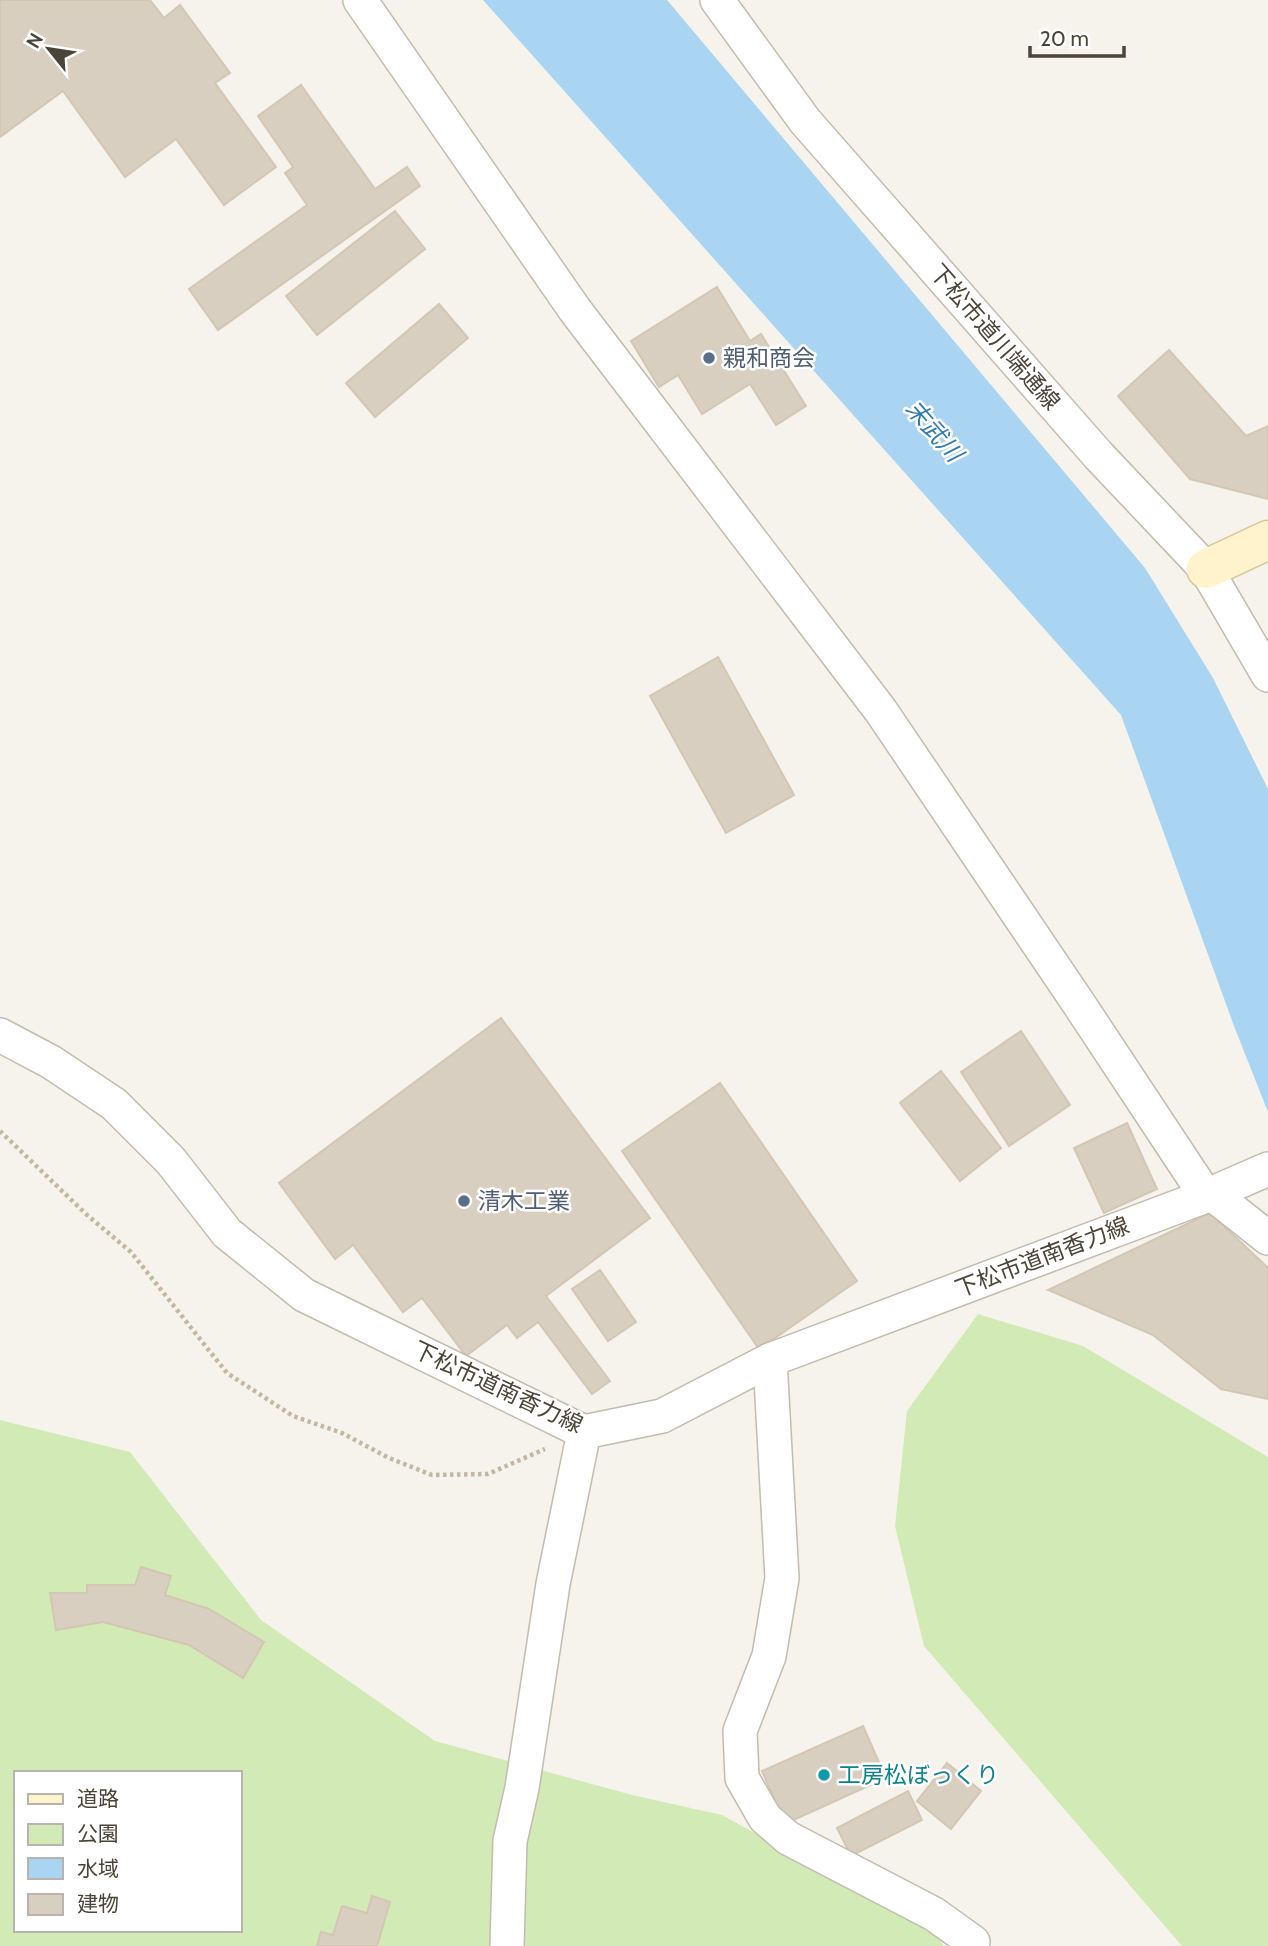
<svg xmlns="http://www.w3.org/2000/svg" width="1268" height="1946" font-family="Cabin,'Noto Sans JP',sans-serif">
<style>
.green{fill:#d2eab5;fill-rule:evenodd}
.water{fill:#a9d4f2}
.building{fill:#d8cfc1;stroke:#d3c7b4;stroke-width:2}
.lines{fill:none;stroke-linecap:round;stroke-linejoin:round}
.street-casing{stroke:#c2bbae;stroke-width:36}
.secondary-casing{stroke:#d6c79b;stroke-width:41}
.path{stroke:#c4b79f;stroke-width:4.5;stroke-dasharray:3.5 3.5;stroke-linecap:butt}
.street{stroke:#fff;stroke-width:33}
.secondary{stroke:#fff3cd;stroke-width:38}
.service-dot{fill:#5c6f8a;stroke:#fff;stroke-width:2.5}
.culture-dot{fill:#0f9aa8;stroke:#fff;stroke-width:2.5}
.labels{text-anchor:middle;stroke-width:5;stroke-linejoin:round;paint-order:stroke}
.street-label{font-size:23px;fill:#4b4439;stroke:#fff}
.service-label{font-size:23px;fill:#4e5e75;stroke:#fff;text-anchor:start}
.culture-label{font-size:23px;fill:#0d838f;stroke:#fff;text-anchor:start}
.water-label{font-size:24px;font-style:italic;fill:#2e7ab2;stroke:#fff}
</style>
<rect width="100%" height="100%" fill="#f6f3ec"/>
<g class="green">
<polygon points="978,1314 1083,1346 1268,1457 1268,1946 1182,1946 924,1646 895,1526 907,1411"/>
<path d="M0,1420L130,1452L261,1620L435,1741L632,1795L722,1815L938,1934L943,1946H0ZM16,1773H240V1930H16Z"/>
</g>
<polygon class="water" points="483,0 667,0 1145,568 1213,678 1268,789 1268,1112 1234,1026 1121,715"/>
<g class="building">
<polygon points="0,0 150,0 164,18 180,5 230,73 215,83 276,167 224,205 176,139 125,177 63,91 0,137"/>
<polygon points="301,85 375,189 407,167 420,186 218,330 189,289 307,205 285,173 293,167 258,116"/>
<polygon points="395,211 425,249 317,335 286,296"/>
<polygon points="717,287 750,341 761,334 806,406 776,425 750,384 702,414 678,375 659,387 631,341"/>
<polygon points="439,304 468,338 375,417 346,383"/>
<polygon points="1169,350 1246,436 1268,426 1268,499 1190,479 1118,396"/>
<polygon points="718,657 794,795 726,833 650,696"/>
<polygon points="501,1018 650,1218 546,1296 610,1381 592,1394 538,1322 517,1338 507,1325 466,1356 422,1298 403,1312 353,1245 335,1259 279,1183"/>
<polygon points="1021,1031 1070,1105 1009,1146 961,1072"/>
<polygon points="941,1071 1001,1148 960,1181 900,1103"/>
<polygon points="720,1083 857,1281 759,1349 622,1151"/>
<polygon points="1127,1123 1157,1189 1104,1213 1074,1148"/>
<polygon points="1210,1213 1268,1268 1268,1399 1221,1389 1153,1335 1048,1290"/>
<polygon points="600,1270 636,1322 608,1341 572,1289"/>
<polygon points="141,1567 171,1576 165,1595 209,1609 264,1642 243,1678 189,1645 103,1622 56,1630 50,1593 87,1593 87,1585 135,1585"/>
<polygon points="863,1726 886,1778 785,1824 762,1771"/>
<polygon points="947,1763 981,1791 951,1829 917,1801"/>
<polygon points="908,1791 922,1820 851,1856 837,1828"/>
<polygon points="372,1896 390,1902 377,1946 317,1946 321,1932 333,1935 342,1906 367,1913"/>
</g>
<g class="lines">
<defs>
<g id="street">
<polyline points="360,0 575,310 881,711 1079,1004 1206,1196"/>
<polyline points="717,0 805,121 1099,456 1206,569 1268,675"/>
<polyline points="0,1035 51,1062 114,1104 171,1161 227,1233 304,1295 584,1432 662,1416 770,1360 1206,1196 1268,1169"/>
<polyline points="1211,1193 1268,1238"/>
<polyline points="770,1360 782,1578 769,1656 740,1731 742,1778 765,1818 788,1838 934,1914 973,1942"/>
<polyline points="507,1946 510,1841 522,1788 553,1584 584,1432"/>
</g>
<polyline id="secondary" points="1206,569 1268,540"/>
</defs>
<use href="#street" class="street-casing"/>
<use href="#secondary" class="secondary-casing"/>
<polyline class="path" points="0,1131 87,1215 131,1252 227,1373 293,1416 342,1433 389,1458 432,1475 488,1474 545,1449"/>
<use href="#street" class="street"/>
<use href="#secondary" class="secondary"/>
</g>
<g class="service-dot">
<circle cx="709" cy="358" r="7"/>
<circle cx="464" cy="1201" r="7"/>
</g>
<circle class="culture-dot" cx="824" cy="1775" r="7"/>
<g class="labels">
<g class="street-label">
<text transform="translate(995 337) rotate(49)" y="8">下松市道川端通線</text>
<text transform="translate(1042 1257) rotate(-21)" y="8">下松市道南香力線</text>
<text transform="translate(498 1387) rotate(25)" y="8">下松市道南香力線</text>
</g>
<g class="service-label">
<text x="723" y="366">親和商会</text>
<text x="478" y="1209">清木工業</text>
</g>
<g class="culture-label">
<text x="838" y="1783">工房松ぼっくり</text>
</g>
<g class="water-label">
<text transform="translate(934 431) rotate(49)" y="8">末武川</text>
</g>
</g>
<rect x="14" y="1771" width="228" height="161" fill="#ffffff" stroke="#b7b4b0" stroke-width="2"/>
<rect x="28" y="1794" width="35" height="10" fill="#fff3cd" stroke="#b7b4b0" stroke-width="2"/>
<text x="77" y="1806" font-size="21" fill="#4b4439">道路</text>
<rect x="28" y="1824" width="35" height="21" fill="#d2eab5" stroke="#b7b4b0" stroke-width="2"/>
<text x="77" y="1841" font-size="21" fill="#4b4439">公園</text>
<rect x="28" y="1858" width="35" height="21" fill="#a9d4f2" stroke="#b7b4b0" stroke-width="2"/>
<text x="77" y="1876" font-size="21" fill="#4b4439">水域</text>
<rect x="28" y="1894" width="35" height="21" fill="#d8cfc1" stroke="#b7b4b0" stroke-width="2"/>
<text x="77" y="1911" font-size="21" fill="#4b4439">建物</text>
<g transform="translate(49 49) rotate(300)" stroke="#ffffff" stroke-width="5" paint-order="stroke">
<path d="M0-5L12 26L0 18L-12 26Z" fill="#4b4439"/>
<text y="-10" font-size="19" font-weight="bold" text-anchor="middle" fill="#4b4439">N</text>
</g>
<path d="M1030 46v10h94v-10" fill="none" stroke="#4b4439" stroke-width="3.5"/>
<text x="1040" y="46" font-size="21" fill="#4b4439" stroke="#ffffff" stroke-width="5" paint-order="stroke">20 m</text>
</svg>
